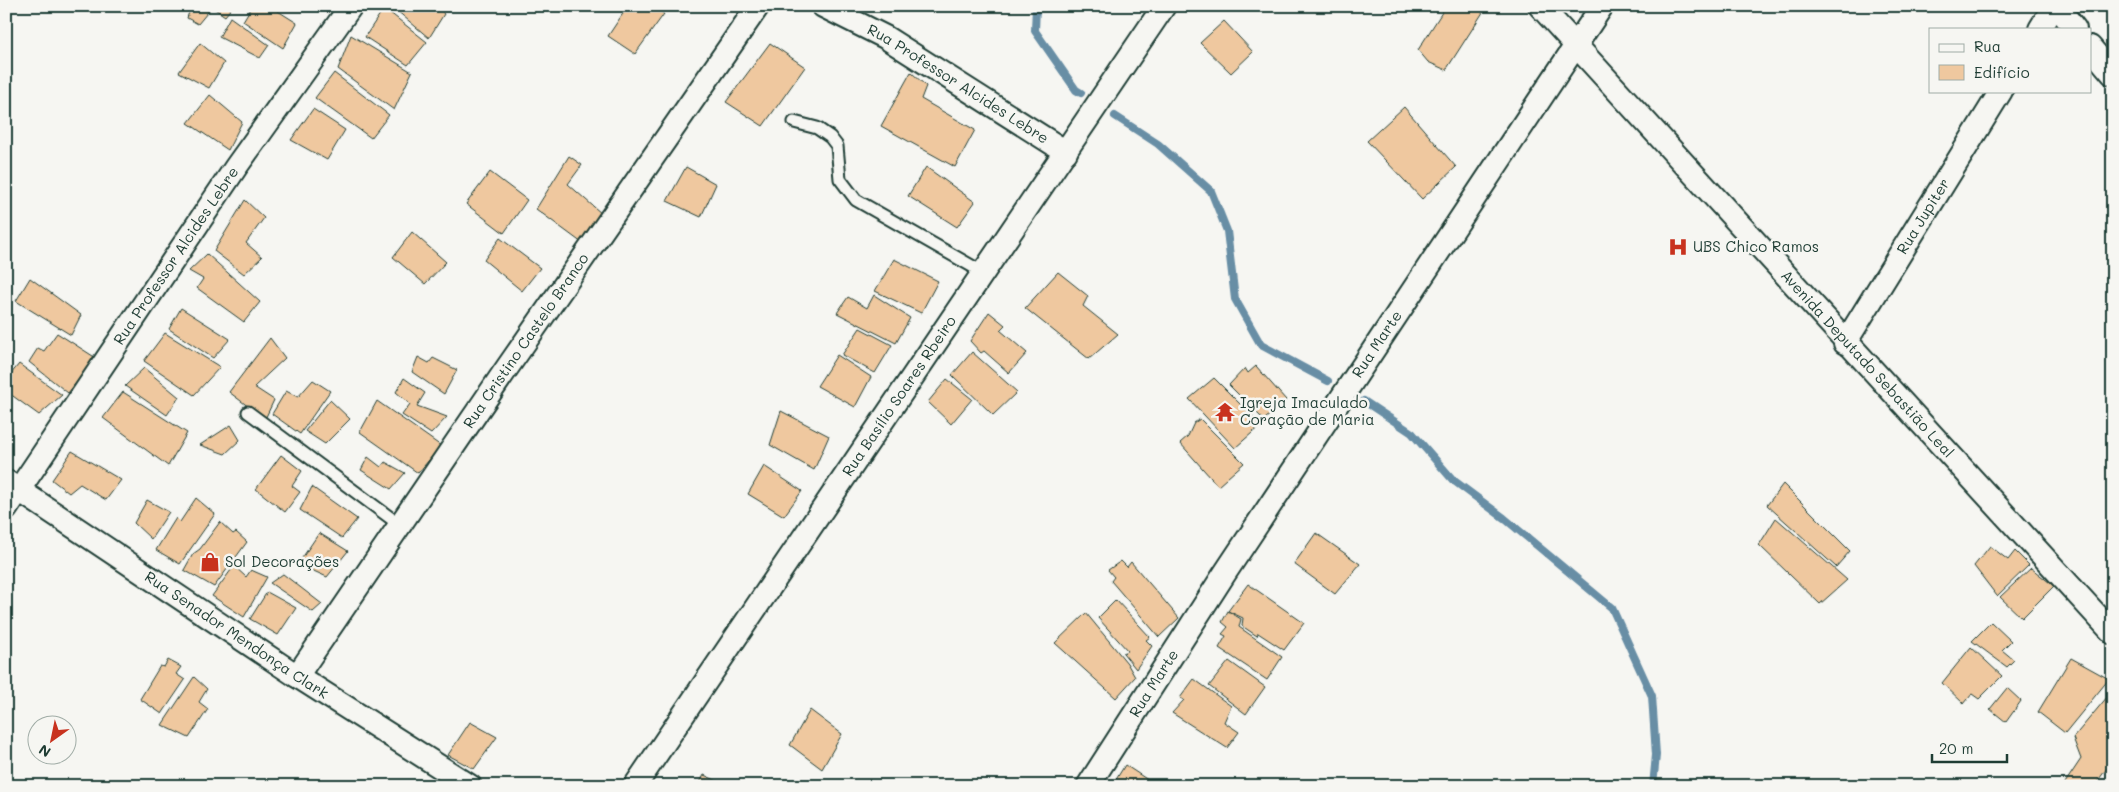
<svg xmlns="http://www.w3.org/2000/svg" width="2119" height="792" font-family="Mali,sans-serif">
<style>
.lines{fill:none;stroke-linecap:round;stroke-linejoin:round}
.stream{stroke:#678ea5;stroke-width:8}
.building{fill:#efc89f;stroke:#1f3d34}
.lane-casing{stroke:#1f3d34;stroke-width:15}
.street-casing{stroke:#1f3d34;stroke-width:26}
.lane{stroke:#f6f6f2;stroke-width:11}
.street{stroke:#f6f6f2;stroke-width:22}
.labels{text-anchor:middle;stroke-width:5;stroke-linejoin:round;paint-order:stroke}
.street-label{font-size:15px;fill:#1f3d34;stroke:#f6f6f2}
.poi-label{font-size:15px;fill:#1f3d34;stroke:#f6f6f2;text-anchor:start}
</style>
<rect width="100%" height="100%" fill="#f6f6f2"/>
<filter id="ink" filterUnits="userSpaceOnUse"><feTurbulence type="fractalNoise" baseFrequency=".02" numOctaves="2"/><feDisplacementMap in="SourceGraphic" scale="10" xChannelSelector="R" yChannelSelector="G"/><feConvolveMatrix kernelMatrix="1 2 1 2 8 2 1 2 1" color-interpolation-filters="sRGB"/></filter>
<g filter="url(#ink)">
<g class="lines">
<g class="stream">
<polyline points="1036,6 1035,31 1076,90 1081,93"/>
<polyline points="1115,116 1158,144 1211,191 1227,231 1235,299 1261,345 1328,381"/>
<polyline points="1364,401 1412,433 1453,480 1504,518 1612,608 1652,696 1656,755 1653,786"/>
</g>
</g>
<g class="building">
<polygon points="191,6 233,6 225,16 212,7 198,24 187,18"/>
<polygon points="252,6 270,6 297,23 283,48 243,21"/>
<polygon points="399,6 437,6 444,14 429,38 396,10"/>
<polygon points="628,6 653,6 664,14 635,54 608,36"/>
<polygon points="1446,6 1487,6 1446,70 1428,62 1418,50"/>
<polygon points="384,8 427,42 408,65 365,37"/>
<polygon points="230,17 269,45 260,58 219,37"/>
<polygon points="1224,21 1253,52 1231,73 1200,43"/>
<polygon points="351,35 412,72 394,110 338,69"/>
<polygon points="200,43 224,63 209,88 179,72"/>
<polygon points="770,43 805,67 763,126 726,102"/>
<polygon points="911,72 926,86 921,99 975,130 955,167 881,126"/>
<polygon points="334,73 389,115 371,138 315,98"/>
<polygon points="210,95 242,122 228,150 188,123"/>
<polygon points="1404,107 1456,167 1422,199 1367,141"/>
<polygon points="313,109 345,130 327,160 291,140"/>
<polygon points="569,156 582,165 568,184 602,214 582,243 536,209"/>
<polygon points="686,167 716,184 701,217 667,201"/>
<polygon points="926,167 975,202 957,227 908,196"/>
<polygon points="490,172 527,200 504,233 466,204"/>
<polygon points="245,200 264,218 246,243 262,257 244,274 214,251"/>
<polygon points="412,232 446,262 425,284 393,257"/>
<polygon points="500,238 540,268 522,291 484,260"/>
<polygon points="207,254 260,302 244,322 197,288 203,279 189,271"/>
<polygon points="894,259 938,281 921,313 875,291"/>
<polygon points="1058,272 1088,296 1083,306 1118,334 1089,359 1025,308"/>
<polygon points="30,278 81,315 71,335 16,301"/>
<polygon points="874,295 910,318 896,343 837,313 848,297 867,308"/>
<polygon points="181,308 230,339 213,358 169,329"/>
<polygon points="989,312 1005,325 1000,330 1027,353 1009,373 984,351 981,353 970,341"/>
<polygon points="860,328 892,345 875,373 842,355"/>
<polygon points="57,333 96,358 68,393 29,362 38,348 44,351"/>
<polygon points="165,333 220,367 194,395 144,361"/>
<polygon points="270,338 285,358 254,387 274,400 265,419 229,392"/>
<polygon points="972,352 1017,392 993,415 952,375"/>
<polygon points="837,355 871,377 855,407 817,386"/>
<polygon points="418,357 429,363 433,358 457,370 444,394 412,372"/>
<polygon points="19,364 62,395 39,415 6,391 6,380"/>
<polygon points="1256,366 1286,400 1264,420 1229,385 1245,368 1248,373"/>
<polygon points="144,368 179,397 167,415 125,386"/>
<polygon points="404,378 425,393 417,406 447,417 431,434 402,415 410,404 396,392"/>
<polygon points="1214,378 1261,425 1235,448 1189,399"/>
<polygon points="947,379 972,399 951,424 928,402"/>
<polygon points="313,380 330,391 300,434 272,414 286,391 298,397"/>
<polygon points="123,392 187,433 168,466 103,418"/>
<polygon points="330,400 350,419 325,444 305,431"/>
<polygon points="377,401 441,446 418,473 360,432"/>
<polygon points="781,411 829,436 814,470 770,445"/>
<polygon points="1200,419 1244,463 1218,486 1180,443 1188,436 1194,423"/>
<polygon points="231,425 240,440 225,454 200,445"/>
<polygon points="72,451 121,480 106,500 80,484 69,493 52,480"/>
<polygon points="281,455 302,471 292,486 300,492 285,512 256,489"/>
<polygon points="368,457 381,467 385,462 405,473 391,489 361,470"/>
<polygon points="764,466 802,491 784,516 748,494"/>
<polygon points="1783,484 1850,551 1836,567 1767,505"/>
<polygon points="312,487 357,519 342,538 300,510"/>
<polygon points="196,498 215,514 180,564 156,550 176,518 180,522"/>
<polygon points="147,500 169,512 151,539 134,523"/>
<polygon points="1776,518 1847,580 1820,604 1759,545"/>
<polygon points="220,522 233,534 236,532 247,542 214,587 184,570 193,554 200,549"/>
<polygon points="319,533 348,551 327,577 298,564"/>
<polygon points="1316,533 1360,564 1335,594 1294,564"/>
<polygon points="1990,546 2008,560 2015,551 2029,565 1997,596 1974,566"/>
<polygon points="1121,561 1127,567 1131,562 1179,618 1159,637 1111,581 1114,577 1108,570"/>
<polygon points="234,566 246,577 251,570 267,577 244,617 212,596"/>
<polygon points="2031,568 2054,586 2022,618 2000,597"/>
<polygon points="283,574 322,604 313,612 270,583"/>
<polygon points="1248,584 1304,623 1284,650 1258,633 1257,636 1242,626 1243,618 1228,611"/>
<polygon points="267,592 296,608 278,635 250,619"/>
<polygon points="1116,600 1150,637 1146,640 1152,646 1136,669 1123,653 1128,651 1098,618"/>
<polygon points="1228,611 1241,619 1239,627 1282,657 1267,680 1219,648 1226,636 1222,634 1228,627 1222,622"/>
<polygon points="1086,613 1127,663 1135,677 1116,698 1055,643"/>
<polygon points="1991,622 2011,641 2002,650 2014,660 2007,667 1972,641"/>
<polygon points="1971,647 2002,676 1979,699 1972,694 1964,704 1942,683"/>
<polygon points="2071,658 2109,679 2065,733 2038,712"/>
<polygon points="168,660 181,667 176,674 185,680 162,714 140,699 160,666 164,667"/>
<polygon points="1229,661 1265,687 1246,714 1209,686"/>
<polygon points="194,677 207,689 199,702 208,709 189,738 162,725"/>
<polygon points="1194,679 1231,706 1224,722 1239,732 1227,748 1172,713 1184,700 1180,698"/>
<polygon points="2007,688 2021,701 2006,722 1990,709"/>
<polygon points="2108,696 2113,701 2113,760 2094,786 2063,786 2081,759 2073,738"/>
<polygon points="810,710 842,734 822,769 790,745"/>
<polygon points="470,722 497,737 474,769 448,755"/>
<polygon points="1125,765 1157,786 1112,786"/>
<polygon points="704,775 729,786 698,786"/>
</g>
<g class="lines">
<defs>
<g id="lane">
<polyline points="794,122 817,128 830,137 837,146 840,179 856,200 984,273"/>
<polyline points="248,412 400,525"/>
</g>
<g id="street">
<path id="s1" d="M823,6L885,37L1066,152"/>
<path id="s2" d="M1540,6L2113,633"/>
<polyline points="2057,6 2075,29"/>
<polyline points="2040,29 2054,6"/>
<polyline points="2090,47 2113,74"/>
<path id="s3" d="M1845,343L2001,91"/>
<path id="s4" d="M7,482L297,676L470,786"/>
<path id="s5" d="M6,509L236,167L351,6"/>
<path id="s6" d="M297,676L507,368L758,6"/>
<path id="s7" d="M635,786L1164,6"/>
<path id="s8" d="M1088,786L1225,573L1602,6"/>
</g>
</defs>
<use href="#lane" class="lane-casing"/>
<use href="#street" class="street-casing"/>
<use href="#lane" class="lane"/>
<use href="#street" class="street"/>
</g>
</g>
<defs>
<symbol id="hospital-bare" viewBox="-9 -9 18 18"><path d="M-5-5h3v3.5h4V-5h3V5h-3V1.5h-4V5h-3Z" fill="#c8321e" stroke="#f6f6f2" stroke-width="2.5" paint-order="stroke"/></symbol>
<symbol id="temple-bare" viewBox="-9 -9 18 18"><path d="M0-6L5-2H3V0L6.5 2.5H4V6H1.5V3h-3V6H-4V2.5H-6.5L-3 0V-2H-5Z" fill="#c8321e" stroke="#f6f6f2" stroke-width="2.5" paint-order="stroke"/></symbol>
<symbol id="shop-bare" viewBox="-9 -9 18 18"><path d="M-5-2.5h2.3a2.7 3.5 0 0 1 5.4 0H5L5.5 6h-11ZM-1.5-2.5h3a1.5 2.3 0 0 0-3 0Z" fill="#c8321e" stroke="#f6f6f2" stroke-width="2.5" paint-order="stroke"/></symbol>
</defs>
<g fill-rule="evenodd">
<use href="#hospital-bare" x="1664" y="233" width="28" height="28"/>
<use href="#temple-bare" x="1211" y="398" width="28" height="28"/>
<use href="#shop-bare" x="196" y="548" width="28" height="28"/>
</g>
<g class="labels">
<g class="street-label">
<text dy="5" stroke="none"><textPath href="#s1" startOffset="156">Rua Professor Alcides Lebre</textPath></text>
<text dy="5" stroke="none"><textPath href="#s3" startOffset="149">Rua Jupiter</textPath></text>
<text dy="5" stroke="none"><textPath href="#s5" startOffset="305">Rua Professor Alcides Lebre</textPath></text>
<text dy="5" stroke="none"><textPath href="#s6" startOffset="406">Rua Cristino Castelo Branco</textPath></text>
<text dy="5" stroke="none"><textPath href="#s8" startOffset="528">Rua Marte</textPath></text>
<text dy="5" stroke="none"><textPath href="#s2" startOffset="485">Avenida Deputado Sebastião Leal</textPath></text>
<text dy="5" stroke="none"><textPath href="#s7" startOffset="471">Rua Basílio Soares Rbeiro</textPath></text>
<text dy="5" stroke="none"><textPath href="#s4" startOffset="276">Rua Senador Mendonça Clark</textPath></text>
<text dy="5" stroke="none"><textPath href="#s8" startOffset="122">Rua Marte</textPath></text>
</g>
<g class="poi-label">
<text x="1693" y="252">UBS Chico Ramos</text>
<text x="1240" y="408">Igreja Imaculado<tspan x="1240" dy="17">Coração de Maria</tspan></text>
<text x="225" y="567">Sol Decorações</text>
</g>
</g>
<rect width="2119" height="792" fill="none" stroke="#f6f6f2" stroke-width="25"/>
<rect x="12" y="12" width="2094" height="767" fill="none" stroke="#1f3d34" stroke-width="2" filter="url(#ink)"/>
<rect x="1929" y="28" width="162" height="65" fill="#f6f6f2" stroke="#a0aca6"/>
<rect x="1939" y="44" width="25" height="8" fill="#f6f6f2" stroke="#a0aca6"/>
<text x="1974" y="52" font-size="15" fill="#1f3d34">Rua</text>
<rect x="1939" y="65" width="25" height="15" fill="#efc89f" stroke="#a0aca6"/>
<text x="1974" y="78" font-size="15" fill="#1f3d34">Edifício</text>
<g transform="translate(52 740) rotate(213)"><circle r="24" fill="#f6f6f2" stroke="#a0aca6"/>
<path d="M0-4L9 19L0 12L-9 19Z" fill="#c8321e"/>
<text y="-8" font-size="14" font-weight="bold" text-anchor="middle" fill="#1f3d34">N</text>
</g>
<path d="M1932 754v8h75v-8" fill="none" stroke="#1f3d34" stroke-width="2.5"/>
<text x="1939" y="754" font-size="15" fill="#1f3d34" stroke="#f6f6f2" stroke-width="4" paint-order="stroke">20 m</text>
</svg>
